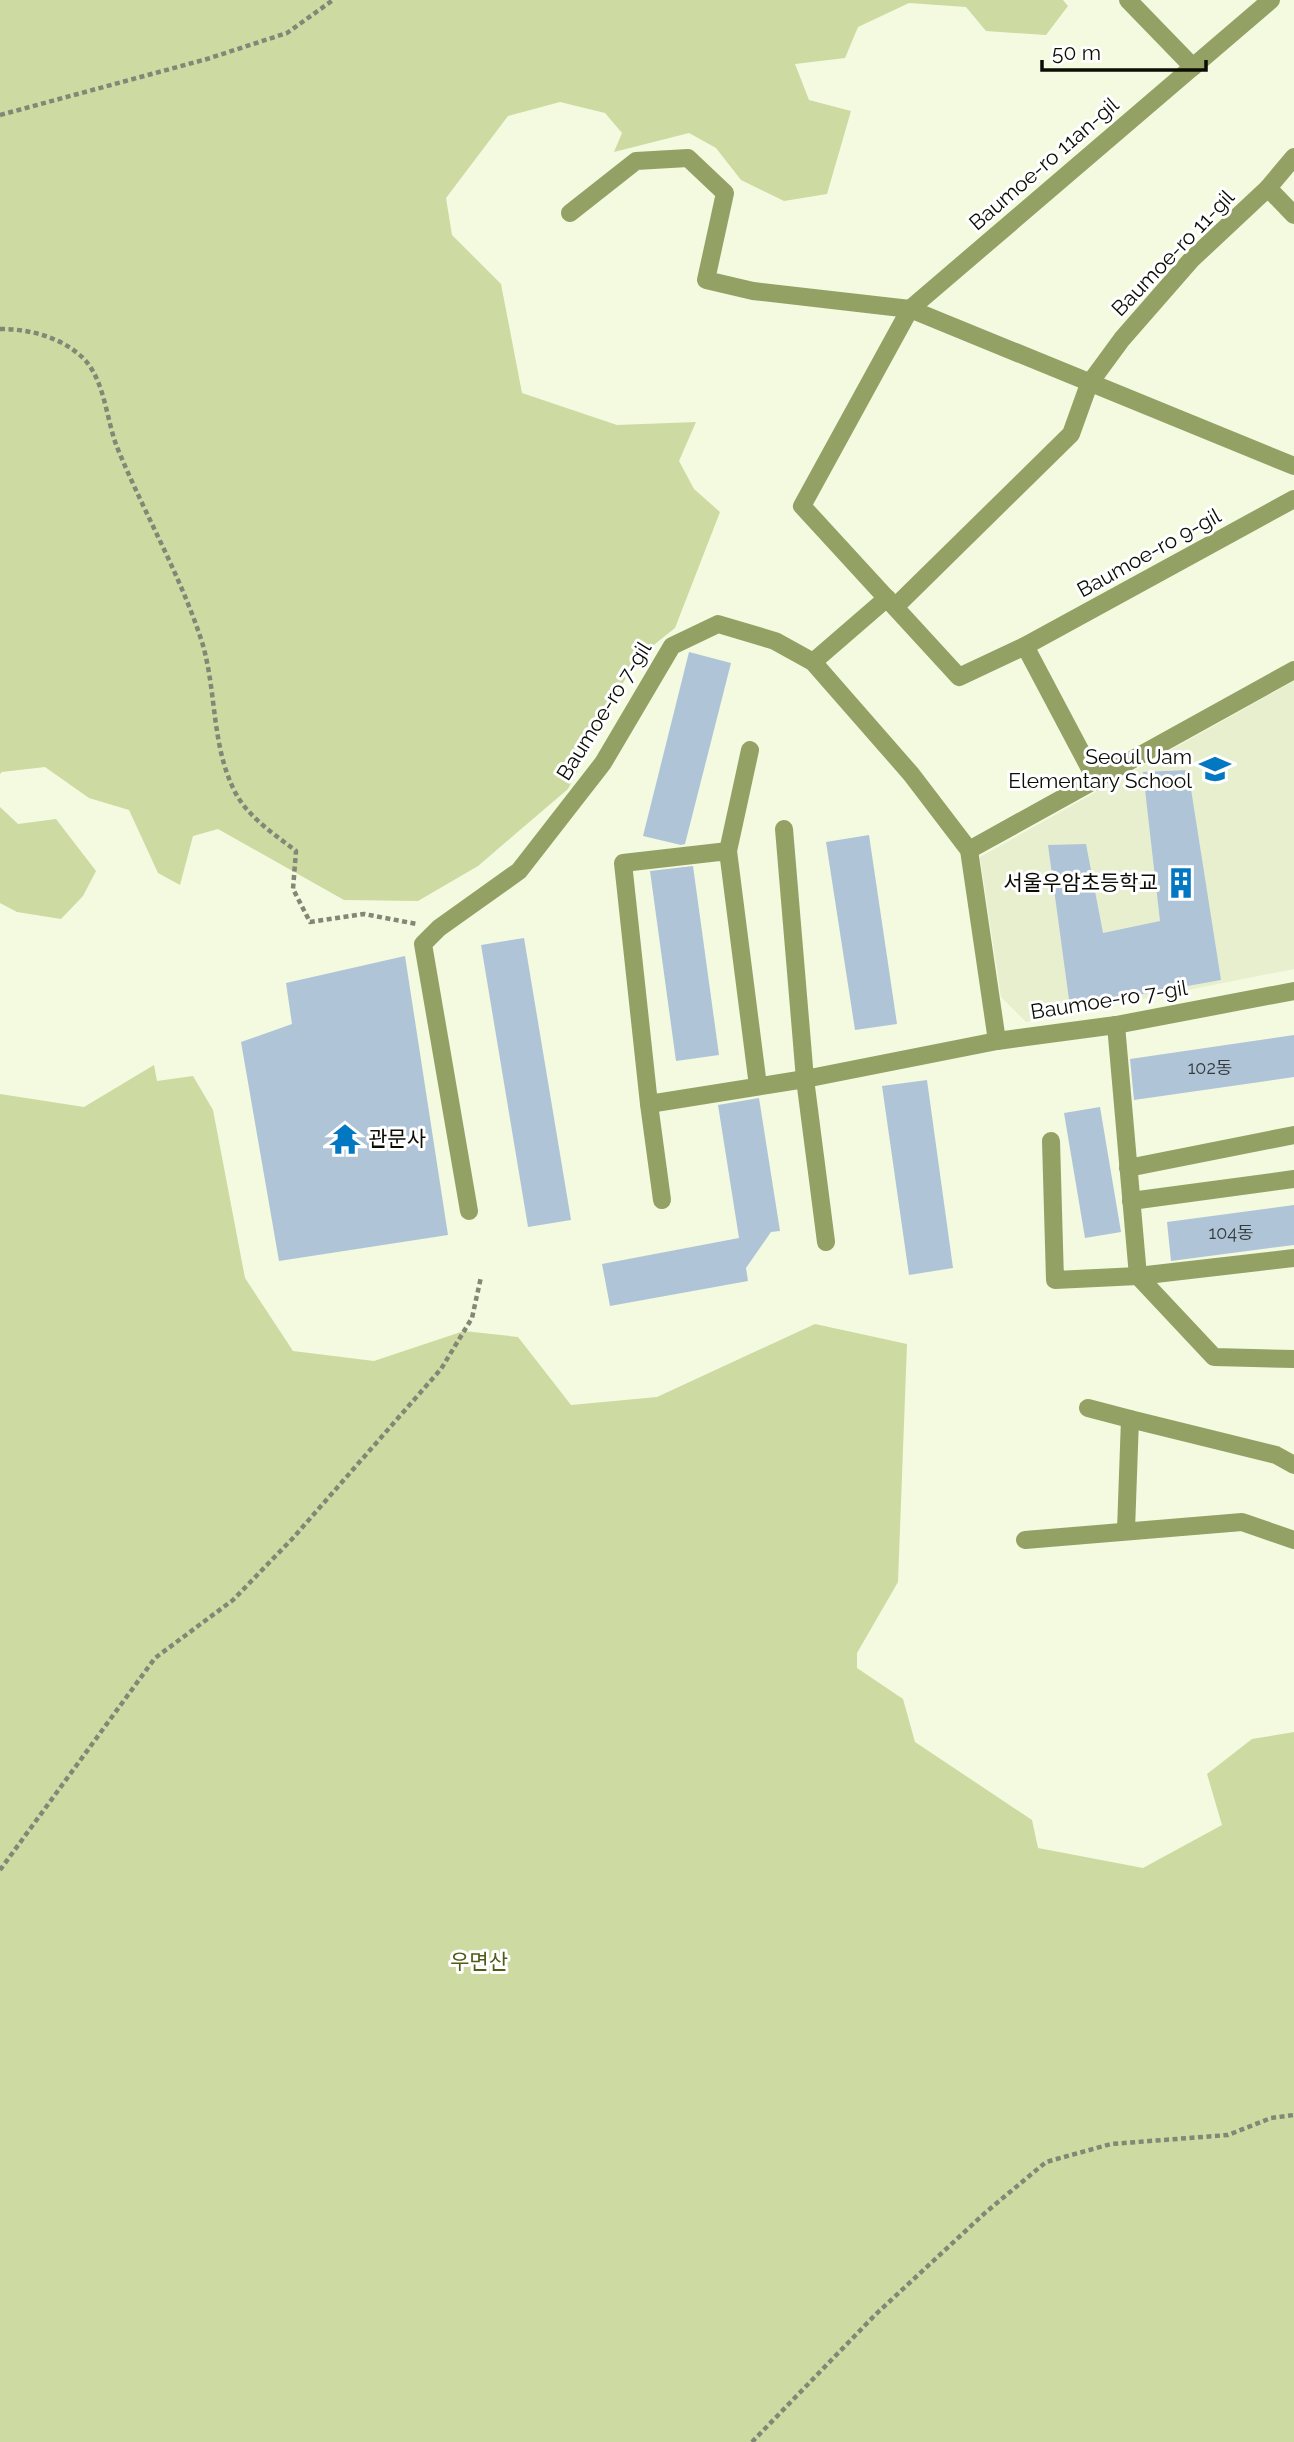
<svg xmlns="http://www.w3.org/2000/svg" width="1294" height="2442" font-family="Raleway,'Noto Sans KR',sans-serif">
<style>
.built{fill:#e7efce}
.green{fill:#cddaa2}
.building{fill:#b0c4d8}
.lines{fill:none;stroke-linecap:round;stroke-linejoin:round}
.path{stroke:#828776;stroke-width:4.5;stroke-dasharray:5 3.5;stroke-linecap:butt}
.street{stroke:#93a165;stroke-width:18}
.labels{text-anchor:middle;stroke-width:6;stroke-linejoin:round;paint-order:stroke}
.number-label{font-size:18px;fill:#343b3a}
.street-label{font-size:21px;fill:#0b0d05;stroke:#fff}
.poi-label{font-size:21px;fill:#0b0d05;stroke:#fff;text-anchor:end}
.park-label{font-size:21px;fill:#505c17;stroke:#fff}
</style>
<rect width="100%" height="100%" fill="#f3fae0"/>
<polygon class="built" points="1294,681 1294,969 1026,1022 1001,997 980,857"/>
<g class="green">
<polygon points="0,0 1063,0 1068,6 1046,35 986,31 966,7 909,3 858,27 845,58 795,64 809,100 851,111 827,194 784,201 741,180 716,148 689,133 614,152 622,133 605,113 560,102 508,116 446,198 452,235 501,284 522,393 617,425 696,422 679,461 694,489 720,512 675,628 635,660 568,789 478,866 418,901 344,900 218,829 193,836 180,885 158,873 129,810 89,798 45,767 2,772 0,774"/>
<polygon points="0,807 18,824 56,819 96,871 83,896 61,919 17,912 0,903"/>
<polygon points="154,1065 157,1081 193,1076 213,1110 245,1278 293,1351 374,1361 464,1331 518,1337 571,1405 657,1397 815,1324 907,1344 898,1582 857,1653 857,1668 903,1699 915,1742 1032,1820 1038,1848 1143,1868 1222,1825 1207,1774 1252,1739 1294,1732 1294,2442 0,2442 0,1094 84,1107"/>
</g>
<g class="building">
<polygon points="689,652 731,663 685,844 681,845 643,836"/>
<polygon points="1188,770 1221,980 1070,1007 1048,845 1086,844 1103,933 1160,921 1143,772"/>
<polygon points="869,835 897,1024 855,1030 826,842"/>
<polygon points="693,866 719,1055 676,1061 650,871"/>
<polygon points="524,938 571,1220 528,1227 481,945"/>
<polygon points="405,956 448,1235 279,1261 241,1042 292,1024 286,983"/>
<polygon points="1294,1035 1294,1077 1134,1100 1130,1059"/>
<polygon points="927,1080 953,1268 909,1275 882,1086"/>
<polygon points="759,1098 780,1231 771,1232 746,1268 748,1281 610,1306 602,1264 739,1238 718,1105"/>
<polygon points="1100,1107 1121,1232 1085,1238 1064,1113"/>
<polygon points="1294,1205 1294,1245 1171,1261 1167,1222"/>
</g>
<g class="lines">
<g class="path">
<polyline points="0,115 207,59 287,33 333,0"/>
<path d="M0,329C30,329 61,337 83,358C105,380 106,419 117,447C144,513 180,574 202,642C217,692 211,745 235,792C248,817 274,834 296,851L293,889L310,922L364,914L417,924"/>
<polyline points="0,1870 155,1658 233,1600 293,1538 441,1369 472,1318 481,1277"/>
<polyline points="752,2442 876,2314 986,2212 1046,2162 1111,2144 1228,2135 1271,2118 1294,2115"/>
</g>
<g class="street">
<polyline points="1128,0 1193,67"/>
<polyline points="1271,0 910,309 802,506 959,677 1025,646 1294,499"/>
<polyline points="1268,188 1294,215"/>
<polyline points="570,213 636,161 688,158 725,193 706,280 753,291 910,309 1294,466"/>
<polyline points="895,607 1071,434 1089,384 1122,339 1191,260 1268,188 1294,157"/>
<polyline points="1025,646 1097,782"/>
<polyline points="813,662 887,598"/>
<polyline points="784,829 805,1079 826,1242"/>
<polyline points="969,850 1294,670"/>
<polyline points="728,851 750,750"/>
<polyline points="758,1086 728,851 623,863 649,1104 805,1079 997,1041 1116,1025 1294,991"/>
<polyline points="649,1104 662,1200"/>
<polyline points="1051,1141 1055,1280 1138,1276 1116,1025"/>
<polyline points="1128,1168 1294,1135"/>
<polyline points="1131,1201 1294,1179"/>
<polyline points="469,1211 423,944 439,928 519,871 603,763 672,646 718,624 775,641 813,662 911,774 969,850 997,1041"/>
<polyline points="1138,1276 1214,1357 1294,1359"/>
<polyline points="1138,1276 1294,1258"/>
<polyline points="1088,1408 1130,1419 1126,1530"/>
<polyline points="1130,1419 1276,1455 1294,1465"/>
<polyline points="1025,1540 1242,1522 1294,1540"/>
</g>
</g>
<defs>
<symbol id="school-bare" viewBox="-9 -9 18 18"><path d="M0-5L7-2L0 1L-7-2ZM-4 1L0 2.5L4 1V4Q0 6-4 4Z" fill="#0378c2" stroke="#fff" stroke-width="2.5" paint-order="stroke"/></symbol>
<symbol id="building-bare" viewBox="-9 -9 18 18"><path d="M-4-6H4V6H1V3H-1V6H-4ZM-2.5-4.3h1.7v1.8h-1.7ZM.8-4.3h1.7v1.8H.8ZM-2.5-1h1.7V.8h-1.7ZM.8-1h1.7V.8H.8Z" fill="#0378c2" stroke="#fff" stroke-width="2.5" paint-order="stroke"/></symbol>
<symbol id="temple-bare" viewBox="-9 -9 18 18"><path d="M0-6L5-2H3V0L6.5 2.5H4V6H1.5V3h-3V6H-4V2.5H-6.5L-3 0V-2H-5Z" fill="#0378c2" stroke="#fff" stroke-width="2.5" paint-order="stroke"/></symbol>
</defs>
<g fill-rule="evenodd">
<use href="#school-bare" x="1193" y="747" width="44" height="44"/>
<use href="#building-bare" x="1159" y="861" width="44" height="44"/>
<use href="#temple-bare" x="323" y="1117" width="44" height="44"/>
</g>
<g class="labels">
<g class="number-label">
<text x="1210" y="1074">102동</text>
<text x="1231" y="1239">104동</text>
</g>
<g class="street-label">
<text transform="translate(1044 164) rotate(-41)" y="7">Baumoe-ro 11an-gil</text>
<text transform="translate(1173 253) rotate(-46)" y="7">Baumoe-ro 11-gil</text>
<text transform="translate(1149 553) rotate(-29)" y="7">Baumoe-ro 9-gil</text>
<text transform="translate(604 711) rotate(-58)" y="7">Baumoe-ro 7-gil</text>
<text transform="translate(1109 1000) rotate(-9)" y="7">Baumoe-ro 7-gil</text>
</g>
<g class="poi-label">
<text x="1192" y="764">Seoul Uam<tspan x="1192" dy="24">Elementary School</tspan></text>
<text x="1158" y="890">서울우암초등학교</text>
<text x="368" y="1146" text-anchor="start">관문사</text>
</g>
<g class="park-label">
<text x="479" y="1969">우면산</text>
</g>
</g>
<path d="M1042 60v10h164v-10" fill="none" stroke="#0b0d05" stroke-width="3.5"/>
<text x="1052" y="60" font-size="21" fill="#0b0d05" stroke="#ffffff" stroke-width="5" paint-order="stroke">50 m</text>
</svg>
